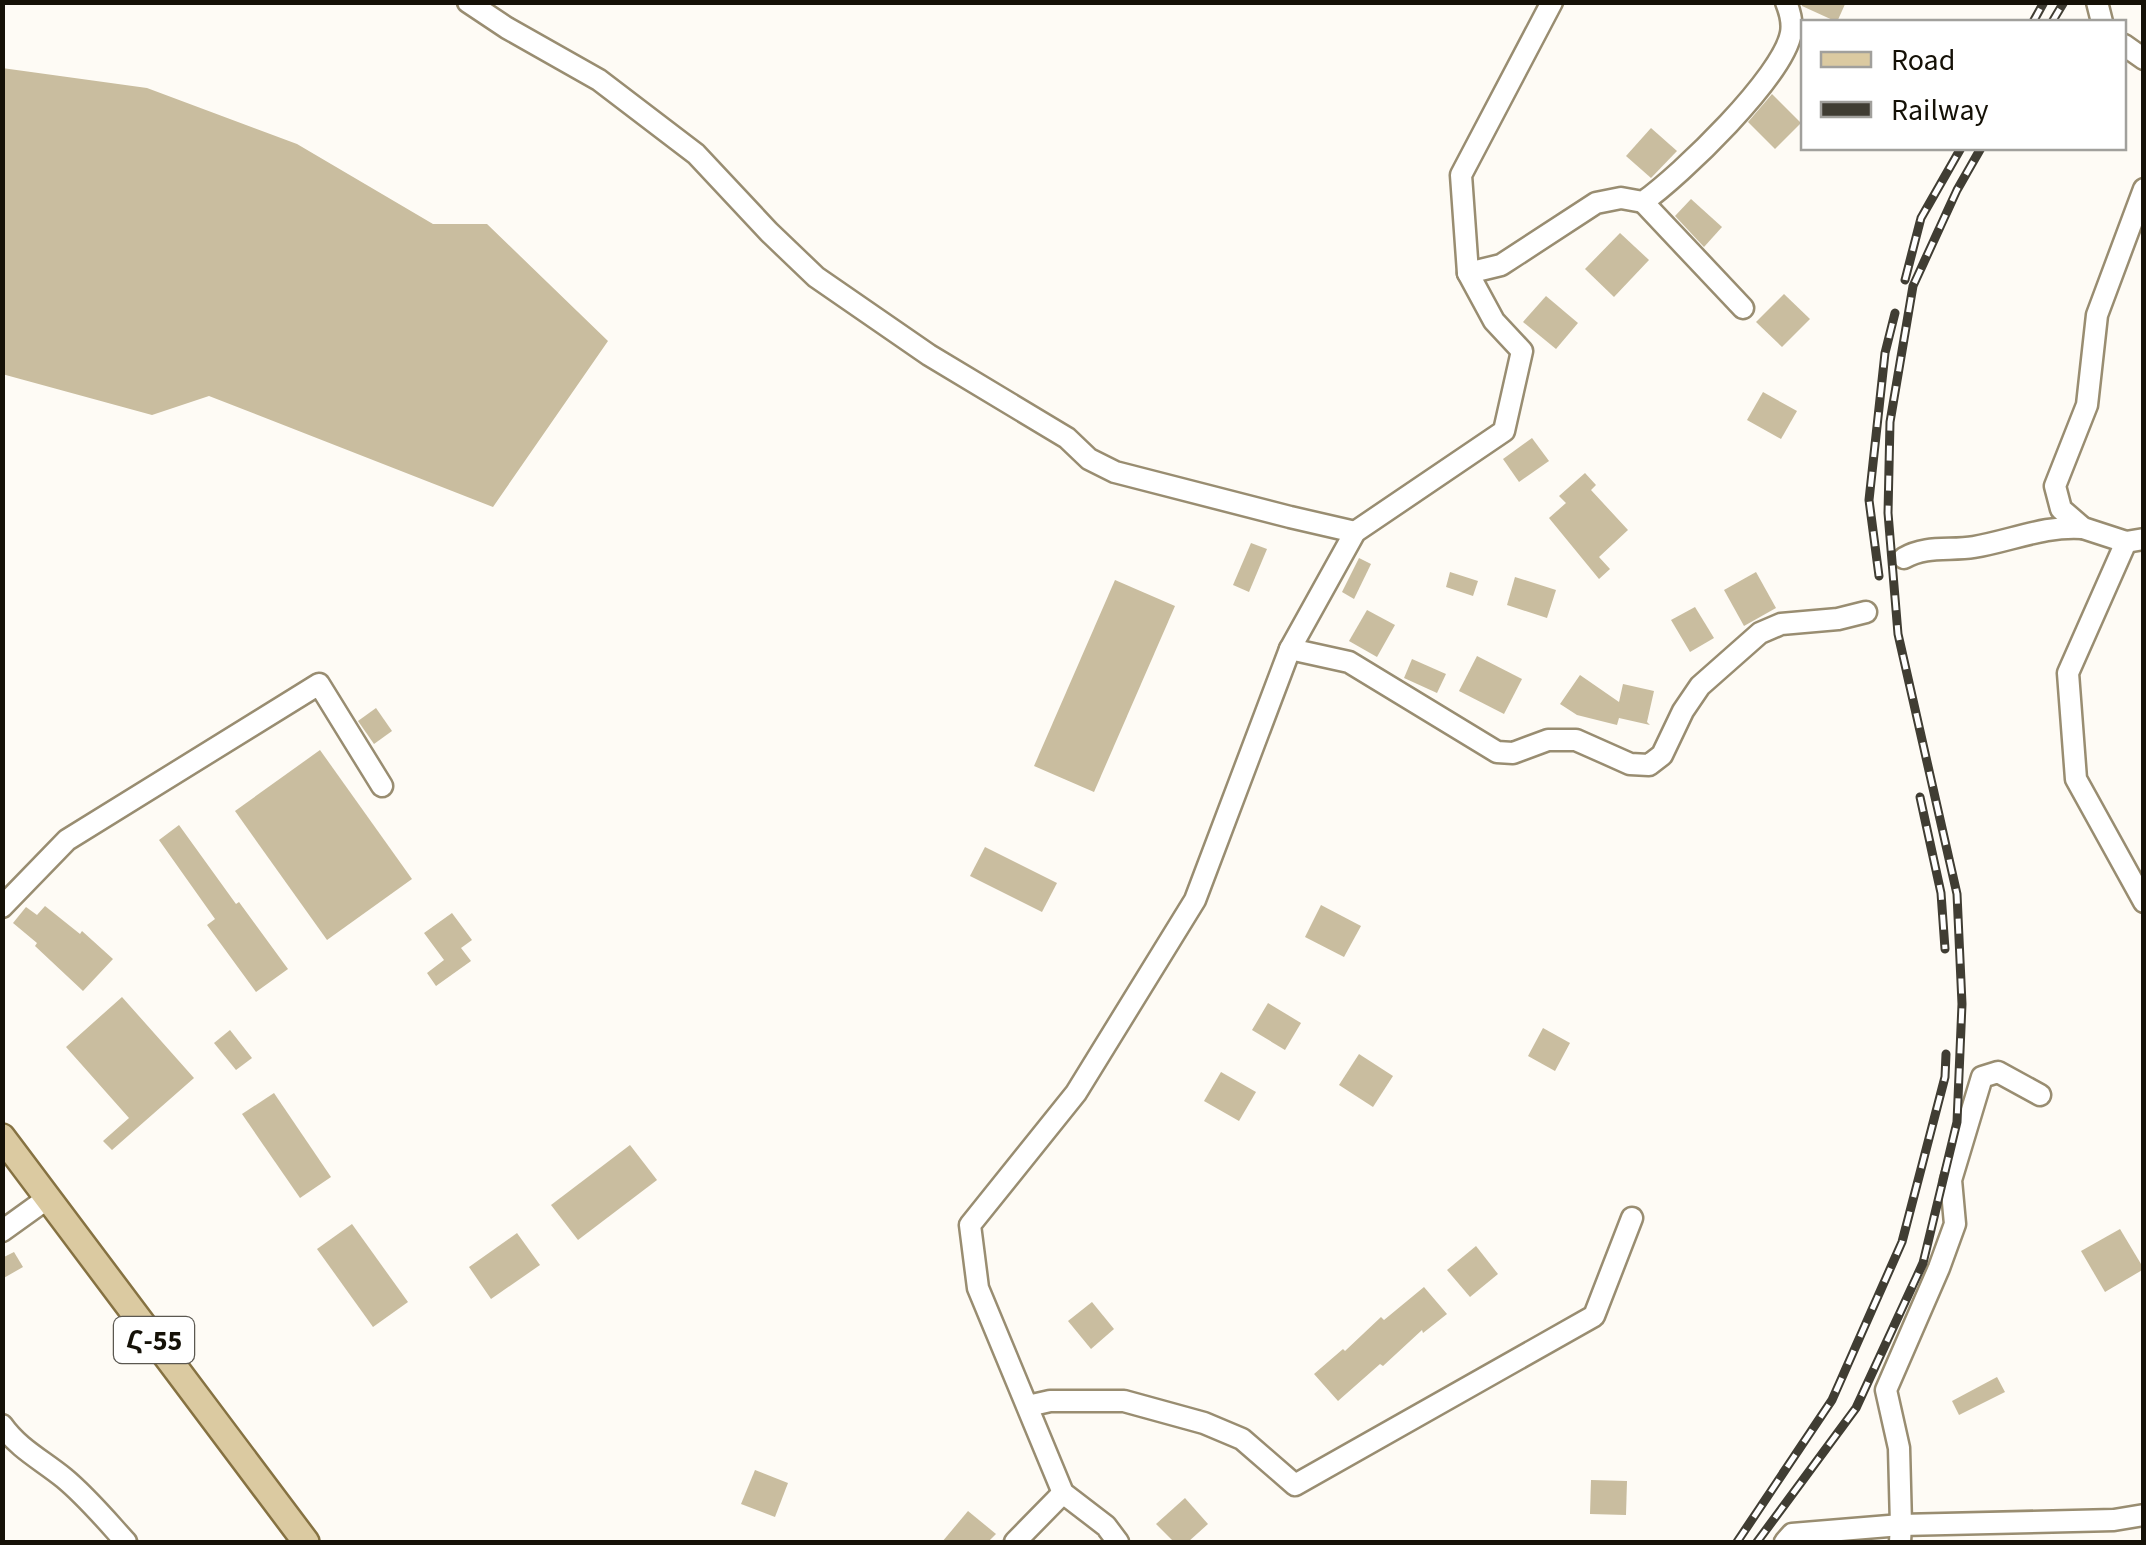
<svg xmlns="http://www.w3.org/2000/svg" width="2146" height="1545" font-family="'Source Sans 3','Noto Sans Armenian',sans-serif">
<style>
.building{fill:#c9bd9f}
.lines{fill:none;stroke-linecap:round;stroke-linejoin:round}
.minor-casing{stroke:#998d71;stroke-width:25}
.major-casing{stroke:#867242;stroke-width:30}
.minor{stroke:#fff;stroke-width:20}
.major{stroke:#dbcaa1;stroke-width:25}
.rail-casing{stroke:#403d33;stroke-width:9}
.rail{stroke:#fff;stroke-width:5;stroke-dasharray:15;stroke-linecap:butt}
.labels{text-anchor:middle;stroke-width:8;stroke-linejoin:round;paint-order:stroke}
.shield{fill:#fff;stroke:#5b5851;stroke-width:2.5}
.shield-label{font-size:28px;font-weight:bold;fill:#151107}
</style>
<rect width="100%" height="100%" fill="#fefbf5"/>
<g class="building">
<polygon points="1801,2 1846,2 1837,22 1802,6"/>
<polygon points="2,68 147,88 297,144 433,224 487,224 608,341 493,507 209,396 152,415 2,374"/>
<polygon points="1772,94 1801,123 1775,149 1748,122"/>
<polygon points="1651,128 1677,151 1651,178 1626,156"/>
<polygon points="1691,199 1722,227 1704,247 1675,216"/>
<polygon points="1620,233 1649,260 1614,297 1585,269"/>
<polygon points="1784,294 1810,319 1782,347 1756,322"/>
<polygon points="1546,296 1578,323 1556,349 1523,322"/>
<polygon points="1763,392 1797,411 1781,439 1747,420"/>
<polygon points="1532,438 1549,461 1519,482 1503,459"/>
<polygon points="1585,473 1596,485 1591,490 1628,530 1599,557 1610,569 1599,579 1549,518 1566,503 1559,496"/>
<polygon points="1251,543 1267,549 1249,592 1233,585"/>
<polygon points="1359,558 1371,564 1354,599 1342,592"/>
<polygon points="1450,572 1478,581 1473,596 1446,587"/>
<polygon points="1756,572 1776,608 1744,626 1724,590"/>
<polygon points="1515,577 1556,590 1547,618 1507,605"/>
<polygon points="1115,580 1175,606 1094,792 1034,766"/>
<polygon points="1695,607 1714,638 1690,652 1671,620"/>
<polygon points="1367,610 1395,625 1377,657 1349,641"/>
<polygon points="1477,656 1522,679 1504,714 1459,691"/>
<polygon points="1412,659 1446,674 1437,693 1404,678"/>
<polygon points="1580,675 1619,702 1623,684 1654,691 1647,722 1650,725 1619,718 1617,725 1577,715 1560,704"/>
<polygon points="376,708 392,731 374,744 358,721"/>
<polygon points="320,750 412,879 327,940 235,811"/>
<polygon points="179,825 236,904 239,902 288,969 256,992 207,925 215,919 159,840"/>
<polygon points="985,847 1057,883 1042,912 970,876"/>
<polygon points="1321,905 1361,926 1344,957 1305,937"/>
<polygon points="45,906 80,934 82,931 113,959 83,991 35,946 37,943 13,923 26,907 37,915"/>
<polygon points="452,913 472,940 461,948 471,961 436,986 427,973 444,960 424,933"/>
<polygon points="122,997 194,1078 112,1150 103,1141 129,1118 66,1047"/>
<polygon points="1268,1003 1301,1023 1285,1050 1252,1030"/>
<polygon points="1543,1028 1570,1043 1555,1071 1528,1056"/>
<polygon points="230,1030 252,1058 236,1070 214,1043"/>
<polygon points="1359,1054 1393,1076 1373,1107 1339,1085"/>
<polygon points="1221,1072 1256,1092 1239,1121 1204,1101"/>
<polygon points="274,1093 331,1177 300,1198 242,1114"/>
<polygon points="630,1145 657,1180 578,1240 551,1205"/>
<polygon points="352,1224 408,1302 373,1327 317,1249"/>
<polygon points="2120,1229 2144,1269 2105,1292 2081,1251"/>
<polygon points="517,1233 540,1265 491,1299 469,1267"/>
<polygon points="1476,1246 1498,1274 1470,1297 1447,1270"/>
<polygon points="14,1252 23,1267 2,1279 2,1258"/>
<polygon points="1424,1287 1447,1314 1423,1333 1422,1330 1383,1366 1380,1364 1338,1401 1314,1374 1343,1349 1345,1351 1381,1317 1384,1320"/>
<polygon points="1092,1302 1114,1329 1091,1349 1068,1321"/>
<polygon points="1997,1377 2005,1392 1959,1415 1952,1401"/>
<polygon points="755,1470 788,1483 775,1517 741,1504"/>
<polygon points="1591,1480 1627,1481 1626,1515 1590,1514"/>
<polygon points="1185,1498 1208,1524 1188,1542 1174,1542 1156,1524"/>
<polygon points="968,1511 996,1534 988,1542 942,1542"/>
</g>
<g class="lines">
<defs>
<g id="minor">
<polyline points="468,2 507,28 599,80 696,154 769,232 816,277 929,355 1067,438 1089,459 1115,472 1290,517 1355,532"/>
<polyline points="2097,2 2102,22"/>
<polyline points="2124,45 2144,59"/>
<polyline points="2144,189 2097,315 2087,405 2055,486 2061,509 2083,528 2126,542 2144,539"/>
<polyline points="1643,202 1743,308"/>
<path d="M1468,273L1501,265L1596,203L1621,198L1643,202C1681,175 1783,77 1791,33C1793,22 1790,12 1786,2"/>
<polyline points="2126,542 2068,673 2076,779 2144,902"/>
<path d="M1904,558C1926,545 1950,551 1974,547C2010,541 2046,525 2083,528"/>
<polyline points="1290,649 1349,662 1497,752 1513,753 1548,740 1576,740 1630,764 1649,765 1662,755 1683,711 1700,686 1760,633 1781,624 1838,619 1866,612"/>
<polyline points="2,907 67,840 319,684 382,786"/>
<polyline points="2,1231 48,1198"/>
<polyline points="1028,1406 1050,1401 1124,1401 1204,1423 1242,1439 1295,1485 1594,1316 1632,1218"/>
<path d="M2,1425C19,1449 42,1460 64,1478C87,1497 106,1520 126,1542"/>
<polyline points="1015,1542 1063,1493"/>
<polyline points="1118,1542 1106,1526 1063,1493 978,1288 970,1225 1076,1093 1195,900 1290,649 1355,532 1504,431 1522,351 1494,321 1468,273 1461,175 1552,2"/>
<polyline points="1785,1542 1792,1534 1901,1525 2114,1520 2144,1515"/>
<polyline points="1900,1542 1901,1525 1899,1448 1886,1390 1939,1268 1955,1224 1951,1180 1982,1077 1998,1072 2040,1095"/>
</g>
<polyline id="major" points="2,1137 306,1542"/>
</defs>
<use href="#minor" class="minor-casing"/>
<use href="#major" class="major-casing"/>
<use href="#minor" class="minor"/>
<use href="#major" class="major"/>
<defs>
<g id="rail">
<polyline points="2033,22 2044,2"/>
<polyline points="2052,22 2064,2"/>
<polyline points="1905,280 1921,218 1961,148"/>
<polyline points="1879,576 1869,500 1885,353 1895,313"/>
<polyline points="1920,797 1941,893 1945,949"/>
<polyline points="1737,1542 1832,1400 1902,1242 1945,1077 1946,1054"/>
<polyline points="1757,1542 1856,1408 1923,1263 1957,1122 1962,1004 1957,894 1898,634 1888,513 1890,422 1913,286 1957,190 1981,148"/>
</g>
</defs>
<use href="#rail" class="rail-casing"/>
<use href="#rail" class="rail"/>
</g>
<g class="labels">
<rect class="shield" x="114" y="1317" width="80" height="46" rx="8"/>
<g class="shield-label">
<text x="154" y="1350">Հ-55</text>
</g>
</g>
<rect width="2146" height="1545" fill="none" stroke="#151107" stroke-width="10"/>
<rect x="1801" y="20" width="325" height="130" fill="#ffffff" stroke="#a1a09c" stroke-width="2.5"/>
<rect x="1821" y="52" width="50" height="15" fill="#dbcaa1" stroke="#a1a09c" stroke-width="2.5"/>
<text x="1891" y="70" font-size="30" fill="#151107">Road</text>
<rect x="1821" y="102" width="50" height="15" fill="#403d33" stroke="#a1a09c" stroke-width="2.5"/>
<text x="1891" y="120" font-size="30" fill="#151107">Railway</text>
</svg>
